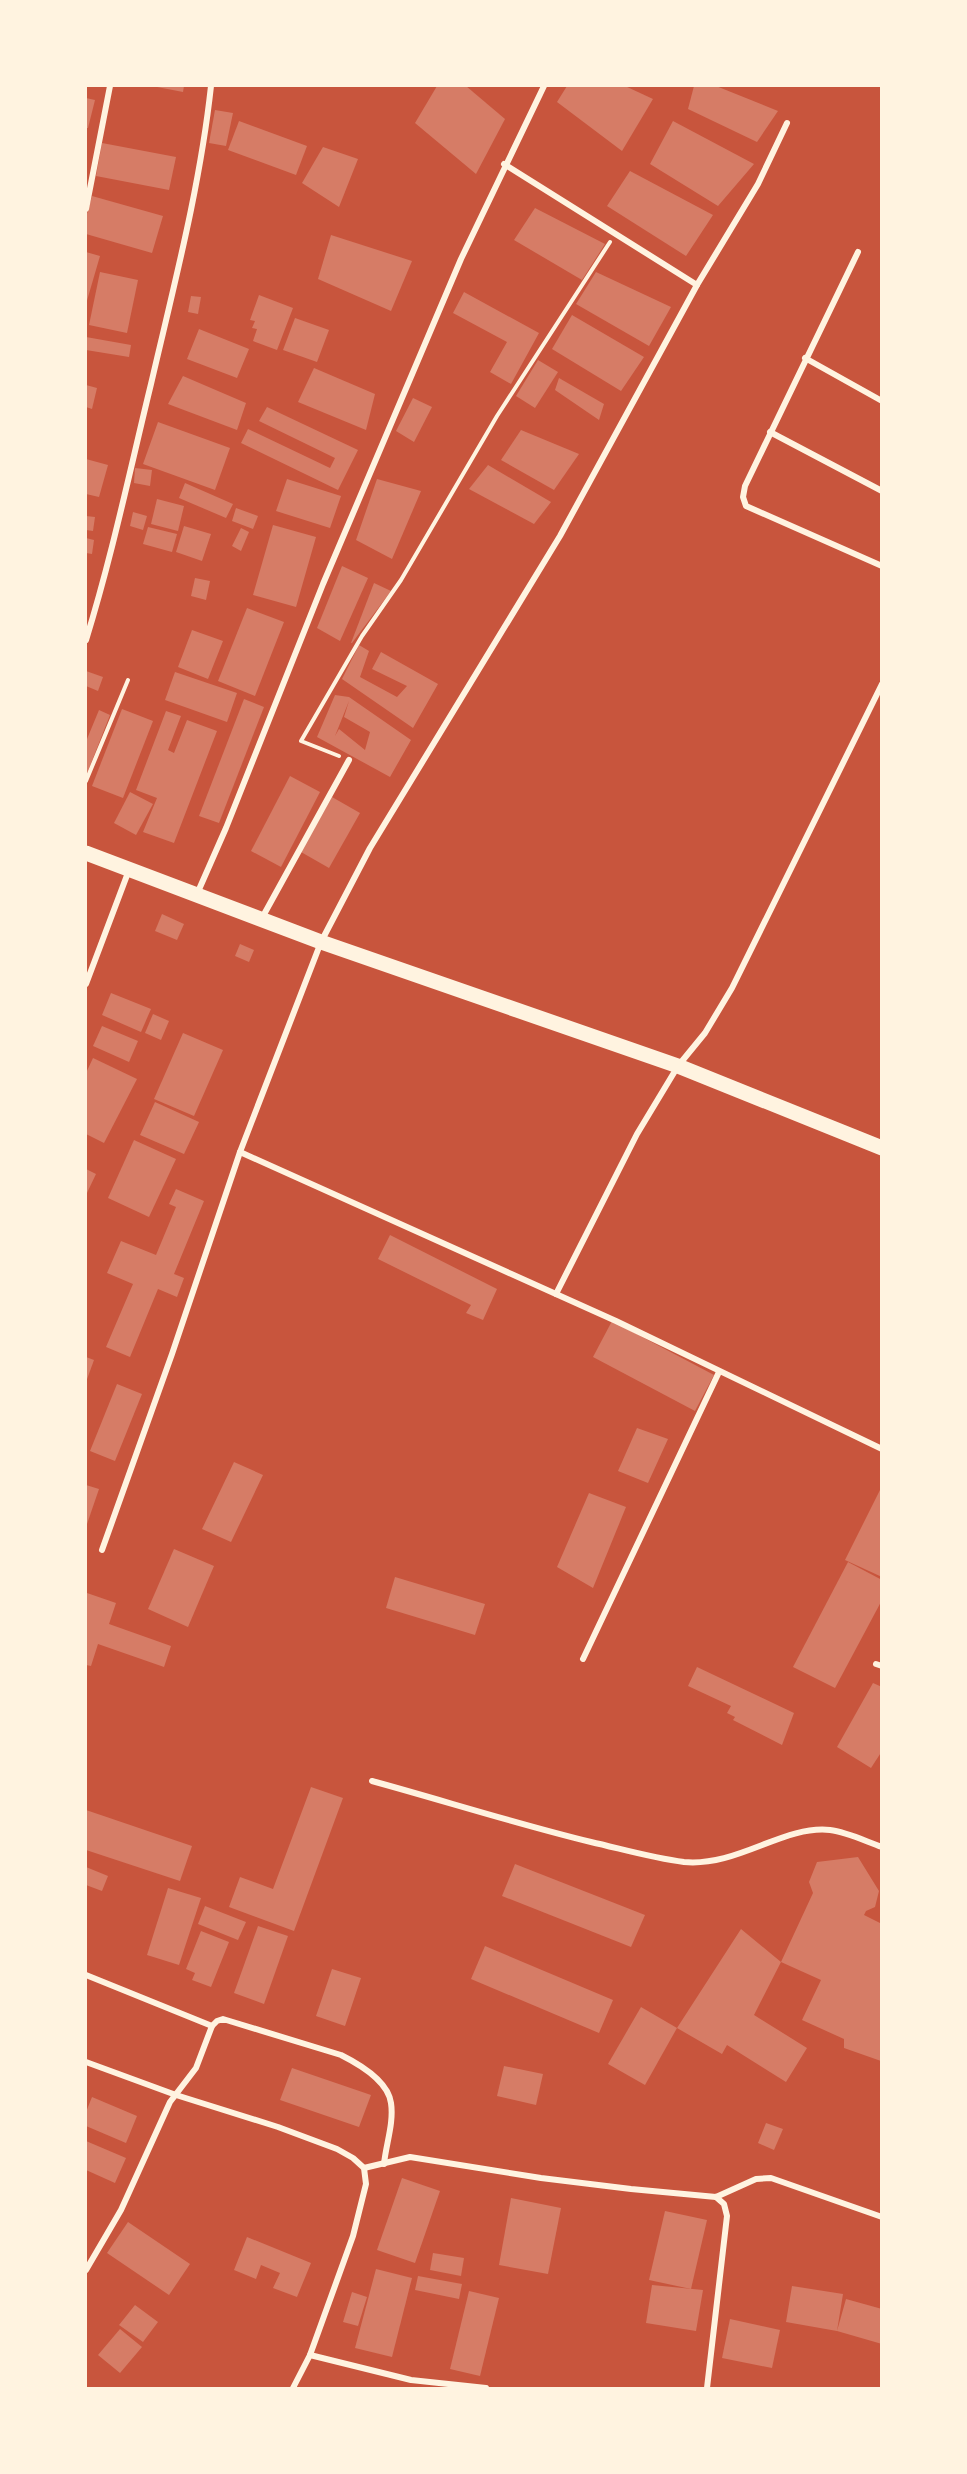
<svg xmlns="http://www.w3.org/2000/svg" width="967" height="2474" font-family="'Zilla Slab',serif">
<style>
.building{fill:#d67c66;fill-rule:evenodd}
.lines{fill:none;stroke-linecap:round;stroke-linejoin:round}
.path{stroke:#fff3e0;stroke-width:4}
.minor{stroke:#fff3e0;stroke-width:6}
.primary{stroke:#fff3e0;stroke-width:15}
</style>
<rect width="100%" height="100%" fill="#c8553d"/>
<g class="building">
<polygon points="152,86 184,86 183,92"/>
<polygon points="437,86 466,86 505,119 476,174 415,123"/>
<polygon points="567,86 625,86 653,99 622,151 557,102"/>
<polygon points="694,86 716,86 778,111 757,142 688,109"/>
<polygon points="86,98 95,100 88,128 86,128"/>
<polygon points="215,110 233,113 226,146 209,143"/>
<polygon points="239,121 307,146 296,175 228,150"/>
<polygon points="673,121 754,164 718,206 650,164"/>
<polygon points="102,143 176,157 169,190 96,176"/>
<polygon points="323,147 358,159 339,207 302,183"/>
<polygon points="630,171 713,215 686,256 607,206"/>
<polygon points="92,196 163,216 152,253 86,234 86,217"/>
<polygon points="535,208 605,244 582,280 514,240"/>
<polygon points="331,235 412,261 391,311 318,279"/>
<polygon points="86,252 100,256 86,304"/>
<polygon points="100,272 138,280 127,333 89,325"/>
<polygon points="596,272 671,307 649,346 576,304"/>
<polygon points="464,292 539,333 511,384 490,372 507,342 453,313"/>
<polygon points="259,295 293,308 277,350 253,341 257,329 252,328 255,321 250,320"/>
<polygon points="191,296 201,297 198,314 188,312"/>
<polygon points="572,315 644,357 621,391 552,349"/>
<polygon points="295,318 329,330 317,362 283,350"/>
<polygon points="199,329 249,349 237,378 187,359"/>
<polygon points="86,337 131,345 129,357 86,350"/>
<polygon points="538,360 558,372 535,408 516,396"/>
<polygon points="314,368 375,394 366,430 298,402"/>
<polygon points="183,376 246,403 237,430 168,404"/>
<polygon points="559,378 604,404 599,420 555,390"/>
<polygon points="86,385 97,388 92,409 86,407"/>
<polygon points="413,398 432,407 414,442 396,431"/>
<polygon points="267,407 358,450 338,490 241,443 248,429 330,468 335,458 259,421"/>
<polygon points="158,422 230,448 215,490 143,464"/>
<polygon points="521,430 579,454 554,490 501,460"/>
<polygon points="86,459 108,465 99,497 86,494"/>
<polygon points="488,465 551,502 534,524 469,489"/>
<polygon points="135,468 152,470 150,486 134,483"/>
<polygon points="287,479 341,496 330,528 276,511"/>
<polygon points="377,479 421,491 392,559 356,540"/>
<polygon points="185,483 233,504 226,518 179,498"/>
<polygon points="157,499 184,506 178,531 151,524"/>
<polygon points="236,508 258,516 253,529 232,521"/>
<polygon points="133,512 147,516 143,530 130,526"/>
<polygon points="86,516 95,517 93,531 86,530"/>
<polygon points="273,525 316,537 296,607 253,595"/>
<polygon points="184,526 211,534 202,561 176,552"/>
<polygon points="148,527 177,534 172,552 143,544"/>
<polygon points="241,528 249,532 241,551 232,546"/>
<polygon points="86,538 94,540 92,554 86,553"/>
<polygon points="342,566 368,578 340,641 317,628"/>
<polygon points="195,578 210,581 206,600 191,596"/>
<polygon points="374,583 391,591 352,643 351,643"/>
<polygon points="247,608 284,622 255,696 218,681"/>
<polygon points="192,630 223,641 208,679 178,667"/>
<polygon points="359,645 369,651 360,677 397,697 407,686 372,669 381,652 438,684 413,728 342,679"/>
<polygon points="86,671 103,677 98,691 86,686"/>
<polygon points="175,672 237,693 227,722 165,700"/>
<path d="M335,695L349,697L411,740L390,777L317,737ZM349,701L344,717L370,732L365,750L339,729L335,736Z"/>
<polygon points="244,699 264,707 219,823 199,816"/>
<polygon points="122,709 153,721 123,798 92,786"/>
<polygon points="99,710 110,715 86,776 86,739 87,739"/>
<polygon points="166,711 181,716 168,750 174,753 187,720 217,731 174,843 143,832 157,798 136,790"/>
<polygon points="290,776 320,792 281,867 251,851"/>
<polygon points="130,792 153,804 136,835 114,823"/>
<polygon points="332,797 360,813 329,868 301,852"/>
<polygon points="162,914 184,924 177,940 155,931"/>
<polygon points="240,944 254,950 249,962 235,956"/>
<polygon points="111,993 151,1009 141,1032 102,1015"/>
<polygon points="153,1014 169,1021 161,1040 145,1033"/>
<polygon points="102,1026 138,1041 129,1062 93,1046"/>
<polygon points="183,1033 223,1050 194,1116 154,1099"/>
<polygon points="93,1058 137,1079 104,1143 86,1134 86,1073"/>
<polygon points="155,1102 199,1122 184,1154 140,1135"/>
<polygon points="134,1140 176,1159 149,1217 108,1198"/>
<polygon points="86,1169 96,1174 86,1195"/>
<polygon points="176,1189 204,1201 174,1274 184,1278 177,1297 158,1289 130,1357 106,1347 133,1284 107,1273 121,1241 156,1255 176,1207 169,1204"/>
<polygon points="390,1235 497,1289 483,1320 466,1313 471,1305 378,1259"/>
<polygon points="612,1321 714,1375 695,1411 593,1357"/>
<polygon points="86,1357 94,1360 86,1382"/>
<polygon points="117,1384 142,1394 115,1461 90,1451"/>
<polygon points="637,1428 668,1439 648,1483 618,1471"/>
<polygon points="234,1462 263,1475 231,1542 202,1529"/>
<polygon points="86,1485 99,1489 86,1527"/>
<polygon points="882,1486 882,1577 845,1560"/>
<polygon points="589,1493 626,1507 593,1588 557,1567"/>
<polygon points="174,1549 214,1566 188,1627 148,1609"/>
<polygon points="848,1562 882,1580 882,1600 835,1688 793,1667"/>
<polygon points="395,1577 485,1604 475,1635 386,1608"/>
<polygon points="87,1593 116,1603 109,1624 171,1646 164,1667 98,1644 91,1666 86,1665"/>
<polygon points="697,1667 794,1713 782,1745 733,1720 735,1717 727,1713 731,1706 688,1686"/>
<polygon points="873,1683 882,1687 882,1751 871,1768 837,1747"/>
<polygon points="311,1787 343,1798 294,1931 229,1907 240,1877 273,1889"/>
<polygon points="86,1810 192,1846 180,1881 86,1850"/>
<polygon points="858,1857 879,1891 875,1907 866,1911 864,1915 882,1924 881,2061 844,2048 844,2039 802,2020 821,1980 781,1962 813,1893 809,1882 817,1862"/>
<polygon points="515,1864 645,1915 631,1947 502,1896"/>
<polygon points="86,1867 108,1876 102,1891 86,1885"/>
<polygon points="168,1888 201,1898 179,1965 147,1955"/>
<polygon points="205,1906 246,1922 238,1940 198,1924"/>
<polygon points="258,1926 288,1936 264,2004 234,1993"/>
<polygon points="741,1929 781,1962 754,2015 807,2048 786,2082 727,2045 722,2054 677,2028"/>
<polygon points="201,1931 229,1942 211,1987 192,1980 195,1973 186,1969"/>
<polygon points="485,1946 613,2000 599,2033 471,1979"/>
<polygon points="332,1969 361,1978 345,2026 316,2016"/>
<polygon points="641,2007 677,2028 645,2085 608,2064"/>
<polygon points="504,2066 543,2074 536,2105 497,2096"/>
<polygon points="292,2068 371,2095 359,2127 280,2100"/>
<polygon points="92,2097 137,2116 126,2143 86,2126 86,2112"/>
<polygon points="766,2123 783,2129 774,2150 758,2143"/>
<polygon points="86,2141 126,2158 115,2183 86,2170"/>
<polygon points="402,2178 440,2191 415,2263 377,2250"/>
<polygon points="511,2198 561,2208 548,2274 499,2265"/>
<polygon points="665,2211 707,2220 691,2289 649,2280"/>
<polygon points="128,2222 190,2264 169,2295 107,2253"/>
<polygon points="247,2237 311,2263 297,2297 273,2288 280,2273 261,2265 256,2279 234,2270"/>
<polygon points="433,2253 464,2258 461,2276 430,2270"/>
<polygon points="376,2269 412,2278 392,2357 355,2348"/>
<polygon points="418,2276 462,2284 459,2299 415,2290"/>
<polygon points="652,2285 703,2290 696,2331 646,2323"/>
<polygon points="792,2286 843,2294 837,2331 846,2299 882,2309 882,2344 837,2331 786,2322"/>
<polygon points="469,2291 499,2298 480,2376 450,2369"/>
<polygon points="352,2292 367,2297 358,2326 343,2322"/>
<polygon points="135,2305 158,2322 143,2342 119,2325"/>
<polygon points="730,2319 780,2330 772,2368 722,2358"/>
<polygon points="120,2329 142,2347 120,2373 98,2355"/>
</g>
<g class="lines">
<g class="path">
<polyline points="339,756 301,741 362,636 401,580 497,416 610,242"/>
<polyline points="86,781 128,680"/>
</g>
<g class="minor">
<polyline points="504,164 697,285"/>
<polyline points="86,209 110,86"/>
<polyline points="858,252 745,486 743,497 746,506 882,566"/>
<polyline points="805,358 882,401"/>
<polyline points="770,432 882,491"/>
<path d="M86,640C112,556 130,470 151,384C174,285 200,187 211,86"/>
<polyline points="197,894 226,828 323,584 461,259 544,86"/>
<polyline points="262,918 349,760"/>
<polyline points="86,984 129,870"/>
<polyline points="240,1152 616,1321 882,1449"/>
<polyline points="556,1294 637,1134 678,1066 705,1033 732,988 882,684"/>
<polyline points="102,1550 172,1354 240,1152 321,942 370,848 560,536 697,285 758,184 787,123"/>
<polyline points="583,1659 719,1372"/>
<polyline points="876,1664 882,1666"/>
<path d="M372,1781C445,1801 517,1824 591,1842C622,1849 652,1858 684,1862C738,1867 783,1825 830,1830C847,1832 865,1841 882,1847"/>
<polyline points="86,1975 212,2026"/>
<polyline points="86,2062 176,2095 278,2127 337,2149 353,2158 364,2168 366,2184 353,2236 310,2355 293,2388"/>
<polyline points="364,2168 410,2157 541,2178 631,2189 716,2197 756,2179 771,2178 882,2217"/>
<path d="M86,2270L121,2210L170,2102L196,2068L212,2026L217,2021L223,2019L341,2055C359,2064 388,2081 391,2103C394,2123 386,2144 384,2164"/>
<polyline points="310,2355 411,2380 486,2388"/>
<polyline points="707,2388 727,2216 724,2204 716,2197"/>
</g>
<polyline class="primary" points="86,853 321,942 678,1066 882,1148"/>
</g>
<rect width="967" height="2474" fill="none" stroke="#fff3e0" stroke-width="174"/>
</svg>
